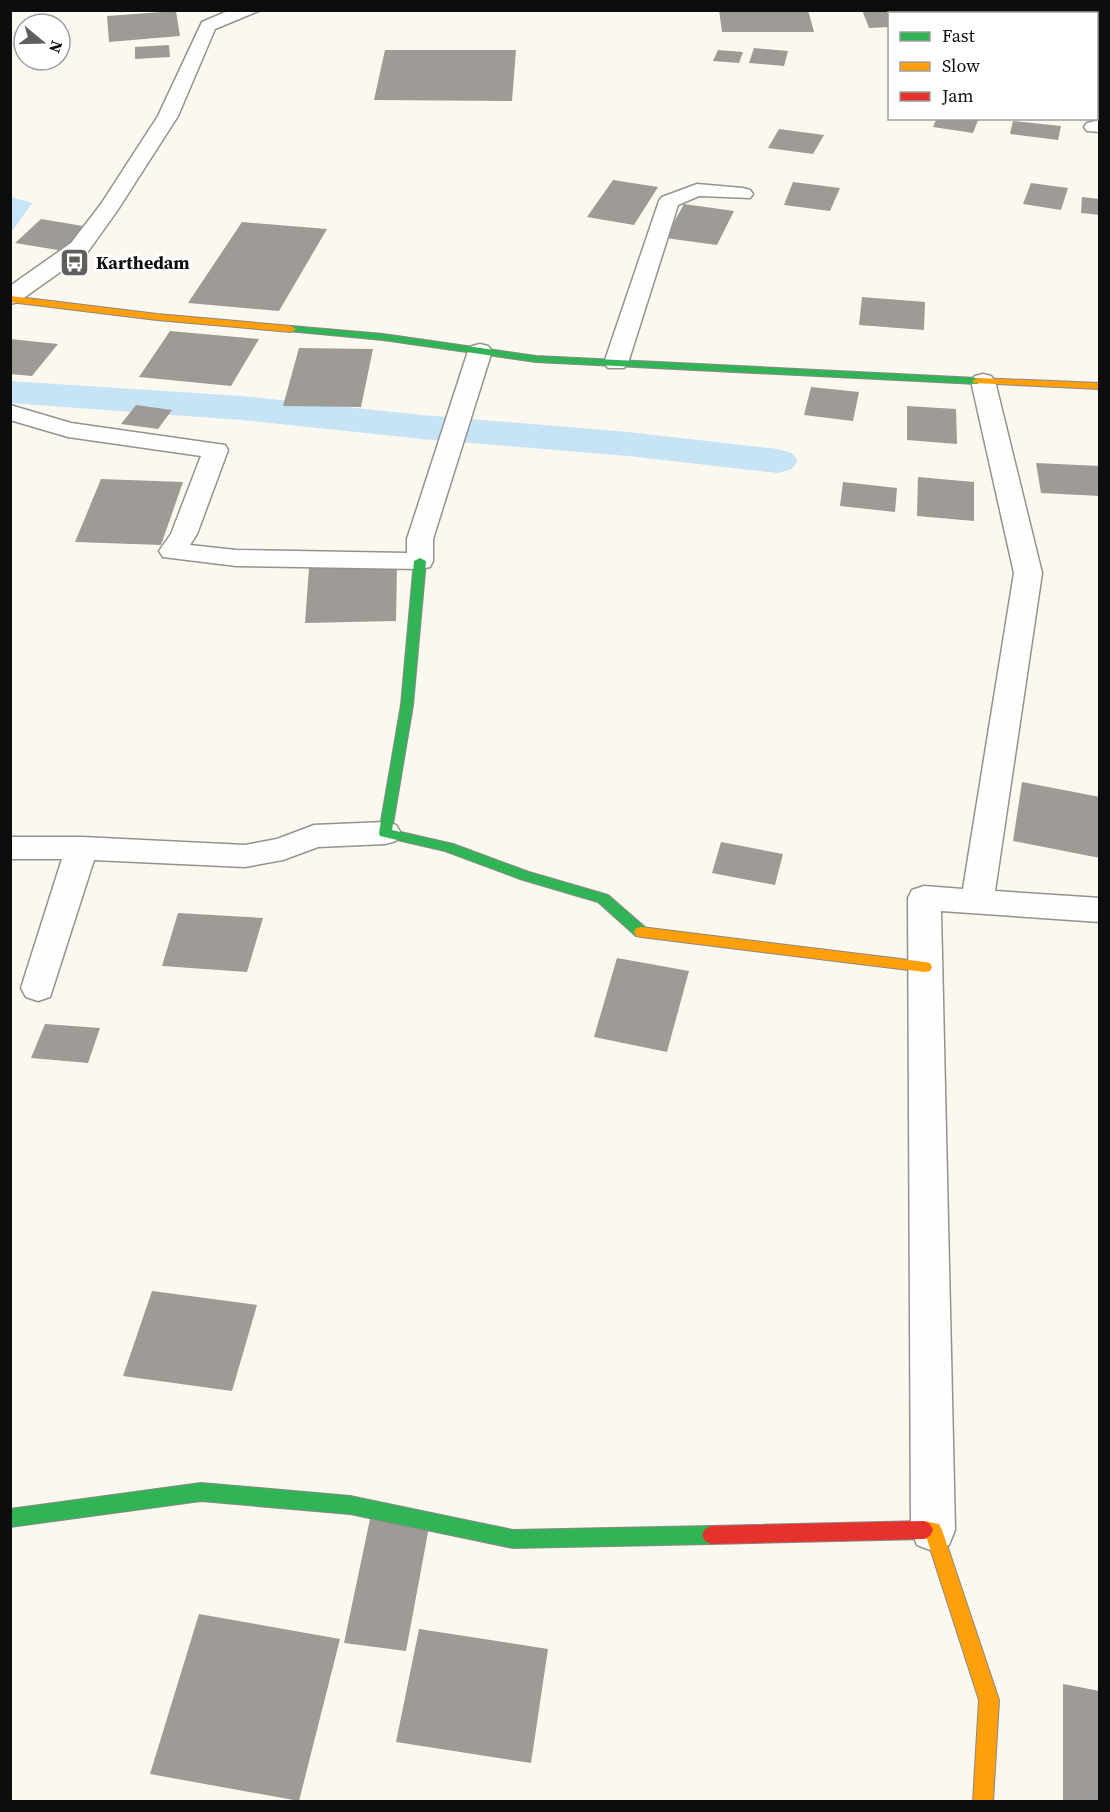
<svg xmlns="http://www.w3.org/2000/svg" width="1110" height="1812" font-family="'Source Serif 4',serif">
<style>
.water{fill:#c6e4f5}
.lines{fill:none;stroke-linecap:round;stroke-linejoin:round}
.canal{fill:#c6e4f5;fill-rule:evenodd}
.building{fill:#9e9b96}
.street-casing{stroke:#94938f;stroke-width:3}
.fast-casing{stroke:#8b8986;stroke-width:2}
.slow-casing{stroke:#8b8986;stroke-width:2}
.jam-casing{stroke:#8b8986;stroke-width:2}
.street{fill:#fefefd;fill-rule:evenodd}
.fast{fill:#30b455;fill-rule:evenodd}
.slow{fill:#ff9f0a;fill-rule:evenodd}
.jam{fill:#e5322d;fill-rule:evenodd}
.labels{text-anchor:middle;stroke-width:6;stroke-linejoin:round;paint-order:stroke}
.far-poi-label{font-size:18px;font-weight:bold;fill:#0d0d0d;stroke:#fff;text-anchor:start}
</style>
<rect width="100%" height="100%" fill="#fbf8f0"/>
<polygon class="water" points="11,197 32,203 11,233 10,197"/>
<g class="lines">
<polygon class="canal" points="10,381 241,396 422,415 628,432 778,449 792,453 798,461 792,469 778,473 628,456 422,439 241,420 10,403"/>
</g>
<g class="building">
<polygon points="719,10 808,10 814,32 722,32"/>
<polygon points="862,10 893,10 895,14 890,14 890,27 869,28"/>
<polygon points="176,11 180,36 109,42 107,16"/>
<polygon points="169,45 170,57 135,59 135,47"/>
<polygon points="754,48 788,51 784,66 749,63"/>
<polygon points="385,50 516,50 512,101 374,100"/>
<polygon points="718,50 743,52 739,63 713,61"/>
<polygon points="937,118 979,118 973,133 933,127"/>
<polygon points="1013,121 1061,126 1058,140 1010,134"/>
<polygon points="779,129 824,135 813,154 768,148"/>
<polygon points="613,180 658,187 634,225 587,217"/>
<polygon points="793,182 840,188 830,211 784,205"/>
<polygon points="1031,183 1068,188 1061,210 1023,204"/>
<polygon points="1082,197 1100,199 1100,215 1081,213"/>
<polygon points="684,204 734,211 717,245 665,238"/>
<polygon points="41,219 89,227 64,251 15,243"/>
<polygon points="242,222 327,229 279,311 188,303"/>
<polygon points="862,297 925,302 924,330 859,325"/>
<polygon points="170,331 259,339 231,386 139,377"/>
<polygon points="10,339 58,344 32,376 10,374"/>
<polygon points="299,348 373,349 361,407 283,406"/>
<polygon points="811,387 859,392 853,421 804,415"/>
<polygon points="136,405 172,410 158,429 121,424"/>
<polygon points="907,406 956,409 957,444 907,440"/>
<polygon points="1036,463 1100,466 1100,496 1041,493"/>
<polygon points="918,477 974,482 974,521 917,516"/>
<polygon points="101,479 183,482 161,545 75,542"/>
<polygon points="843,482 897,488 895,512 840,506"/>
<polygon points="397,565 396,621 305,623 309,568"/>
<polygon points="1022,782 1100,797 1100,858 1013,841"/>
<polygon points="721,842 783,854 775,885 712,873"/>
<polygon points="178,913 263,918 247,972 162,966"/>
<polygon points="617,958 689,971 667,1052 594,1037"/>
<polygon points="45,1024 100,1028 88,1063 31,1058"/>
<polygon points="152,1291 257,1305 232,1391 123,1376"/>
<polygon points="370,1519 429,1527 406,1651 344,1643"/>
<polygon points="199,1614 340,1639 299,1801 150,1774"/>
<polygon points="419,1629 548,1649 531,1763 396,1742"/>
<polygon points="1063,1684 1100,1691 1100,1802 1063,1802"/>
</g>
<g class="lines">
<defs>
<g id="street">
<polygon points="230,10 261,10 215,29 178,116 117,211 87,253 18,302 10,304 10,286 71,243 101,204 158,116 202,22"/>
<polygon points="1100,120 1100,132 1087,131 1084,127 1087,123"/>
<polygon points="697,184 743,188 750,190 753,194 750,198 699,196 678,205 628,363 624,368 608,368 604,363 659,201 662,197"/>
<polygon points="480,344 488,346 492,351 433,539 433,561 430,567 420,569 236,566 163,557 159,551 171,534 201,456 68,437 10,420 10,405 71,423 225,445 228,450 197,534 190,545 236,550 407,553 407,539 468,351 472,346"/>
<polygon points="983,374 991,376 995,381 1042,573 995,891 1100,898 1100,922 941,911 955,1530 949,1545 933,1551 917,1545 911,1530 908,898 912,890 924,886 963,889 1014,573 971,381 975,376"/>
<polygon points="385,822 396,825 401,833 396,841 385,844 318,847 283,860 245,867 94,860 50,997 38,1001 26,997 21,988 62,859 10,859 10,837 82,837 245,845 277,839 314,825"/>
</g>
<g id="fast">
<polygon points="291,326 383,334 536,356 977,378 982,381 977,384 536,362 383,340 288,331 288,327"/>
<polygon points="420,558 426,561 413,705 392,830 453,844 529,872 608,895 646,928 648,932 646,936 636,936 598,902 520,879 445,851 380,836 379,833 401,705 414,561"/>
<polygon points="201,1483 350,1496 513,1530 711,1526 717,1529 720,1535 717,1541 711,1544 513,1548 350,1514 201,1501 10,1527 10,1509"/>
</g>
<g id="slow">
<polygon points="10,296 157,314 291,326 296,329 291,332 157,320 10,302"/>
<polygon points="977,378 1100,383 1100,389 974,383 972,381"/>
<polygon points="641,927 925,962 930,963 932,967 930,971 925,972 641,937 636,936 634,932 636,928"/>
<polygon points="924,1521 939,1524 942,1530 999,1700 993,1802 973,1802 979,1700 927,1539 918,1536 915,1530 918,1524"/>
</g>
<polygon id="jam" points="924,1521 930,1524 933,1530 930,1536 924,1539 711,1544 705,1541 702,1535 705,1529 711,1526"/>
</defs>
<use href="#street" class="street-casing"/>
<use href="#fast" class="fast-casing"/>
<use href="#slow" class="slow-casing"/>
<use href="#jam" class="jam-casing"/>
<use href="#street" class="street"/>
<use href="#fast" class="fast"/>
<use href="#slow" class="slow"/>
<use href="#jam" class="jam"/>
</g>
<defs>
<symbol id="bus-square" viewBox="-11 -11 22 22"><rect x="-9" y="-9" width="18" height="18" rx="4" fill="#605f5c" stroke="#fff"/><path d="M-5-6H5V4H4V6H2V4H-2V6H-4V4H-5ZM-3.5-4V0h7V-4ZM-3.5 1.2v1.5H-2V1.2ZM2 1.2v1.5H3.5V1.2Z" fill="#fff"/></symbol>
</defs>
<g fill-rule="evenodd">
<use href="#bus-square" x="58" y="246" width="33" height="33"/>
</g>
<g class="labels">
<g class="far-poi-label">
<text x="96" y="269">Karthedam</text>
</g>
</g>
<rect width="1110" height="1812" fill="none" stroke="#0d0d0d" stroke-width="24"/>
<rect x="888" y="12" width="210" height="108" fill="#ffffff" stroke="#9e9e9e" stroke-width="1.5"/>
<rect x="900" y="32" width="30" height="9" fill="#30b455" stroke="#9e9e9e" stroke-width="1.5"/>
<text x="942" y="42" font-size="18" fill="#0d0d0d">Fast</text>
<rect x="900" y="62" width="30" height="9" fill="#ff9f0a" stroke="#9e9e9e" stroke-width="1.5"/>
<text x="942" y="72" font-size="18" fill="#0d0d0d">Slow</text>
<rect x="900" y="92" width="30" height="9" fill="#e5322d" stroke="#9e9e9e" stroke-width="1.5"/>
<text x="942" y="102" font-size="18" fill="#0d0d0d">Jam</text>
<g transform="translate(42 42) rotate(109)"><circle r="28" fill="#ffffff" stroke="#9e9e9e" stroke-width="1.5"/>
<path d="M0-4.5L10 22L0 15L-10 22Z" fill="#605f5c"/>
<text y="-9" font-size="16" font-weight="bold" text-anchor="middle" fill="#0d0d0d">N</text>
</g>
</svg>
